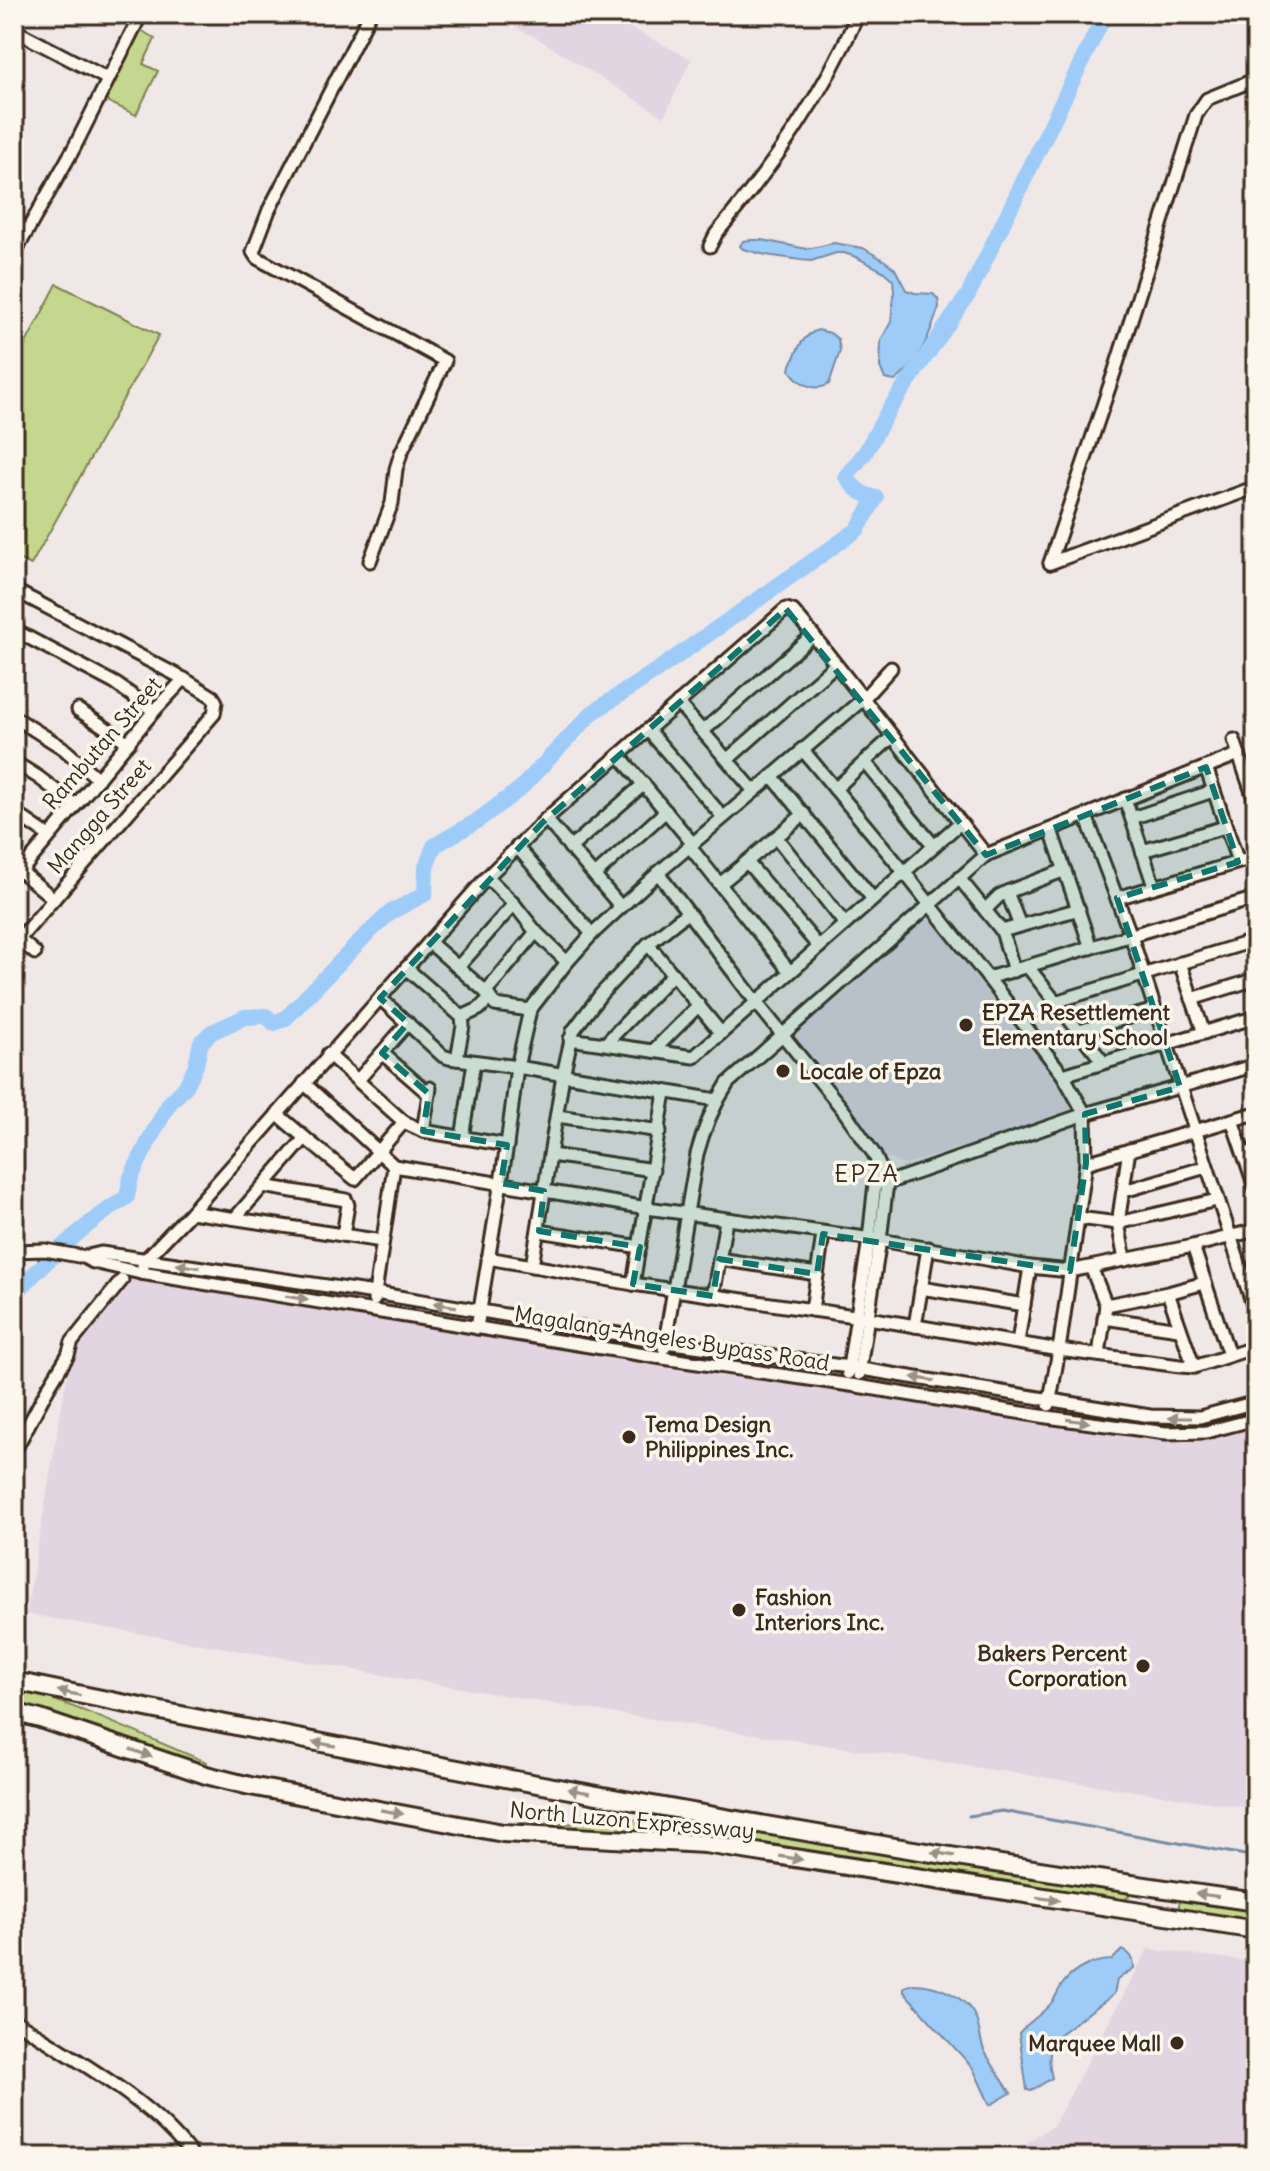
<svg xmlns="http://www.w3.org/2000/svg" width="1270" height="2171" font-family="Delius,sans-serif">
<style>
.built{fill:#e3d4e1}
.green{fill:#c4d78c;stroke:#808055;stroke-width:2}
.water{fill:#9eccf9;stroke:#768ba1;stroke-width:2}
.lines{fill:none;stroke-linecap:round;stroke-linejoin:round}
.stream{stroke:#768ba1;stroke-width:3}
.river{stroke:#9eccf9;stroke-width:16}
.minor-casing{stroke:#3b2a1e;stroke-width:17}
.highway-casing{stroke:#3b2a1e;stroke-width:22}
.minor{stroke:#fbf7ec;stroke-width:11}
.highway{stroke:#fbf7ec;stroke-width:16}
.oneway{fill:#9b9085}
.marked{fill:#0f766e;fill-opacity:0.2;stroke:#0f766e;stroke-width:6;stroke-dasharray:16 10;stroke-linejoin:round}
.poi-dot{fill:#3b2a1e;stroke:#fbf7ec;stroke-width:3}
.labels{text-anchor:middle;stroke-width:7;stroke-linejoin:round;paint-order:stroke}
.street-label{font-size:22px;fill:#3b2a1e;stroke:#fbf7ec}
.poi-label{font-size:22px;font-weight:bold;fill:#3b2a1e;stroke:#fbf7ec;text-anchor:start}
.neighbourhood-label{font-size:24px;letter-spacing:2px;fill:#3b2a1e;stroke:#fbf7ec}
</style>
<rect width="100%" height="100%" fill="#f0e7e7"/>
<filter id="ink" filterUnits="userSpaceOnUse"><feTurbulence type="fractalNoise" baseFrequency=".0125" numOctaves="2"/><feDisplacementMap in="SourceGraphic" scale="16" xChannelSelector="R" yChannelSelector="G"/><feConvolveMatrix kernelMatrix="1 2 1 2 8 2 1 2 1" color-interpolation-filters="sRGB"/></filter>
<g filter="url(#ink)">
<g class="built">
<polygon points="491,14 615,14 613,19 691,59 664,117 535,37"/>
<polygon points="929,910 1081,1108 1077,1113 904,1165 884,1156 788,1034"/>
<polygon points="127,1278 394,1318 1147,1438 1183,1442 1206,1441 1256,1429 1256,1809 578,1708 26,1614 72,1347"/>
<polygon points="1148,1949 1256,1962 1256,2157 1005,2157 1054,2125"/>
</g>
<g class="green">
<polygon points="138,28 155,39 143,64 158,71 136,115 100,98"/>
<polygon points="57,284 159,335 31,565 14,557 14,366"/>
<path d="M14,1688C83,1706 141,1736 207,1762L205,1770L14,1707Z"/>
<polygon points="647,1819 693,1820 727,1824 1122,1887 1129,1896 1119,1904 907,1871 521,1830 521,1823 562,1824"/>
<polygon points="1180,1898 1256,1907 1256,1923 1178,1912"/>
</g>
<g class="water">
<path d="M752,240H762L807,249L834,243L863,248L885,261L895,269L906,290L915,293L933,294L938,299L939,307C930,334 919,364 895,381L885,379L880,367L881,340L891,322L894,291L893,280L883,271L856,257L844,253H836L811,261L801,260L766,255L743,249L740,246L743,241Z"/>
<path d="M818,330L830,333L838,339L840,351L829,384C815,393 798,383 790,370L791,365C797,351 802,335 818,330Z"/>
<path d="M1122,1950C1131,1953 1134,1959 1134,1968L1117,1980L1114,1994L1109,1998L1058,2035C1048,2047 1048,2063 1052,2078L1031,2091L1027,2090L1019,2033C1029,2021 1043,2014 1052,2002C1056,1997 1058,1990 1062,1985C1073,1969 1094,1960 1112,1960Z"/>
<path d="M913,1984C936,1984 967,1996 976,2019C980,2029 980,2040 984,2050C992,2065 1002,2079 1011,2093L990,2105L973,2068L904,1992V1987Z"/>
</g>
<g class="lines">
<polyline class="stream" points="969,1816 1002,1811 1256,1857"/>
<path class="river" d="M14,1295C49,1258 84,1224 127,1197L131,1177L154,1131L169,1104L186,1086L196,1065L201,1042L212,1032L245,1017L266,1016L274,1023L286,1018L364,937L391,912L425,894L426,867L434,846L477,821L520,789L592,713L656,671L857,530L876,498C861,494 854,489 846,476L865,453L888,411L968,295L1105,14"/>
<defs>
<g id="minor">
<polyline points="14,30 108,79"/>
<path d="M710,246L716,234C773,165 823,96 858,14"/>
<polyline points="14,254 74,148 141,14"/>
<polyline points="370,561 392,503 396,469 401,453 445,361 257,258 253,252 269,210 370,14"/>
<polyline points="1050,563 1114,373 1196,115 1207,99 1256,79"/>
<polyline points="1050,563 1256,487"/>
<polyline points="14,590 184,679 213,697 216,702 214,714 14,945"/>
<polyline points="14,630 116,684 154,711"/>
<polyline points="678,703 754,791"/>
<polyline points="78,710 129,743"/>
<polyline points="14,717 63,748 98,779"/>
<polyline points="648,730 723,817"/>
<polyline points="703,731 813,635"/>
<polyline points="1234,740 1256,804"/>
<polyline points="802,749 905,873 988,978 1063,1075 1085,1114 1086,1163 1059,1350 1049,1405"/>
<polyline points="619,755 693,844"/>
<polyline points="728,759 835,665"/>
<polyline points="14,762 38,777 75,805"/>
<polyline points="865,762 934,846"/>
<polyline points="1206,767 1238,862"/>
<polyline points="772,776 873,899"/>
<polyline points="835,789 892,737"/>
<polyline points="1125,799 1154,886"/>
<polyline points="14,812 49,836"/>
<polyline points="1086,816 1131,936 1256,1314"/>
<polyline points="1132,818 1213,791"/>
<polyline points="546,819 621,907"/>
<polyline points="1051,830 1091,948"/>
<polyline points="776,837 845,924"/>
<polyline points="517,847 592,934"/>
<polyline points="690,847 790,972"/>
<polyline points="570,848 644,784"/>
<polyline points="1142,851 1225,827"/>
<polyline points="747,862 819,947"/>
<polyline points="14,866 54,899"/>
<polyline points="21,871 154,711 184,679"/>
<polyline points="658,873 756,1002 844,1111 874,1154 887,1183 880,1240 859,1374"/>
<polyline points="595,875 666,811"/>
<polyline points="959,878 1002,931 1014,971"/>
<polyline points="720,884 804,814"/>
<polyline points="1007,892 1020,926"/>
<polyline points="1117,898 1256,857"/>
<polyline points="514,904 536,932"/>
<polyline points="985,910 999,896 1007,892 1065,870"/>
<polyline points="1002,931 1079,909"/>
<polyline points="14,935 35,953"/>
<polyline points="429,942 486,992 495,1005 530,1010"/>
<polyline points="648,944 721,1033"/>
<polyline points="1180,963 1204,1033"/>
<polyline points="458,967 514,904 487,877"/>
<polyline points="1028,967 1103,1062"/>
<polyline points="406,968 462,1017 463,1026 457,1059"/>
<polyline points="988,978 1256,898"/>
<polyline points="486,992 536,932 567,962"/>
<polyline points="380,998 443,1056 449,1058 517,1067 717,1100"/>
<polyline points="1192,999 1256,979"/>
<polyline points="1055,1002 1256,940"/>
<polyline points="462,1017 479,1009 490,998"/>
<polyline points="1079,1031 1155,1010"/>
<polyline points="570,1039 694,1057 960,823"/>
<polyline points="606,1043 673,974"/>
<polyline points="653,1051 699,1005"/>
<polyline points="382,1053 429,1094"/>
<polyline points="328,1054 404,1122 423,1131 507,1145"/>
<polyline points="1063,1075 1256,1017"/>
<polyline points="358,1080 408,1023"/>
<polyline points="304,1083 394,1166 647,1208 880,1240 1030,1267 1070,1271 1193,1246 1256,1230"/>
<polyline points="557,1116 660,1131"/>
<polyline points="1232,1120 1256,1190"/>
<polyline points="423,1131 430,1088"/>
<polyline points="305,1138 355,1179 404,1122"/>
<polyline points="462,1138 474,1062"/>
<polyline points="1244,1154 1256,1151"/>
<polyline points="551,1155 653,1170"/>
<polyline points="1086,1163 1256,1113"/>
<polyline points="875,1183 887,1183 1085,1114 1256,1065"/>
<polyline points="263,1186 346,1200 348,1205 343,1235"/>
<polyline points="1124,1191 1206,1167"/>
<polyline points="191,1212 382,1241"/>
<polyline points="235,1218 305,1138 277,1114"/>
<polyline points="1078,1218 1118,1223 1217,1200"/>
<polyline points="539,1231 640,1247"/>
<polyline points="1193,1246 1229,1355"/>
<polyline points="14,1251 45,1250 84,1257 101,1253 375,1293 665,1342 849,1367 1150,1416 1200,1417 1256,1402"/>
<polyline points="84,1257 93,1262 141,1273 663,1358 857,1386 1047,1417 1166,1433 1206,1432 1256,1419"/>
<polyline points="488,1258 633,1284 868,1318 1059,1350 1180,1366 1194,1367 1256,1347"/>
<polyline points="719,1259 817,1274"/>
<polyline points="1125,1260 1118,1223 1129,1150"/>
<polyline points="532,1266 563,1075 573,1031 601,994 648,944 687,913"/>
<polyline points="1091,1267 1106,1305 1099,1355"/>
<polyline points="141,1273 145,1260 191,1212 487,877 546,819 786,609 793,611 813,635 986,855"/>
<polyline points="633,1284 665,1092"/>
<polyline points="921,1288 1024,1305"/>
<polyline points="1168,1293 1194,1367"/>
<polyline points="713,1296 726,1220"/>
<polyline points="374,1300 394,1166"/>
<polyline points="1106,1305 1168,1293 1204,1283"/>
<polyline points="812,1310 823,1234"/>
<polyline points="1104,1318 1179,1329"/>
<polyline points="915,1326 928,1248"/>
<polyline points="477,1328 507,1145 517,1067 530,1010 567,962 592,934 621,907 658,873 862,700 891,668"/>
<polyline points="1018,1342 1030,1267"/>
<path d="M664,1348L697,1154C704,1128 713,1106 728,1083L986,855L1239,754"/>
<polyline points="848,1373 869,1239 875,1183 877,1176"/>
<polyline points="14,1452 48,1388 68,1355 72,1342 122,1280"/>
<path d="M14,2020C73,2059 151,2099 193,2157"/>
</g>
<g id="highway">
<path d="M14,1681C426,1766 840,1844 1256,1902"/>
<polyline points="14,1712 40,1719 206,1775 250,1786 503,1833 705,1844 1256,1930"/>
</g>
</defs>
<use href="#minor" class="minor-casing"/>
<use href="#highway" class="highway-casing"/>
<use href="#minor" class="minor"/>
<use href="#highway" class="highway"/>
</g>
<defs><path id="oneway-solid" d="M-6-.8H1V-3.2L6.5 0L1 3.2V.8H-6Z" transform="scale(2)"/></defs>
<g class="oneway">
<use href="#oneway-solid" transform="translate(188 1266) rotate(-172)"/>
<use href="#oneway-solid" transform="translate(297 1298) rotate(9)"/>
<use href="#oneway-solid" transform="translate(445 1305) rotate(-171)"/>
<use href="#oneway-solid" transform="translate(923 1379) rotate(-171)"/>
<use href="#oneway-solid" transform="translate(1180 1418) rotate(180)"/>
<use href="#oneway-solid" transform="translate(1078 1421) rotate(8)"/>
<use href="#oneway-solid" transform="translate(69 1693) rotate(-168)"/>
<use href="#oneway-solid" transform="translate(324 1744) rotate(-170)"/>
<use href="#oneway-solid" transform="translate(141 1753) rotate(19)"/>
<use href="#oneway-solid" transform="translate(579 1791) rotate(-170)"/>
<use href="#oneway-solid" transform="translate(392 1812) rotate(10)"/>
<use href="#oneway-solid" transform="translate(943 1854) rotate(-171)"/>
<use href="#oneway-solid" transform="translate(791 1858) rotate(9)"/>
<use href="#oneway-solid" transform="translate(1207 1895) rotate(-172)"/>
<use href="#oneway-solid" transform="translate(1048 1899) rotate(8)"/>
</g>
</g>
<path class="marked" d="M786,609L986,855L1206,767L1238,862L1117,898L1180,1087L1085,1114L1086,1163L1070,1271L823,1234L817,1274L719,1259L713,1296L633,1284L640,1247L539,1231L544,1191L501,1183L507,1145L423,1131L429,1094L382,1053L408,1023L380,998L542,823Z"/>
<g class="poi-dot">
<circle cx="966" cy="1025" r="8"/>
<circle cx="783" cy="1071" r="8"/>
<circle cx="629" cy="1437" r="8"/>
<circle cx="739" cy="1610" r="8"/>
<circle cx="1143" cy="1666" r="8"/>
<circle cx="1177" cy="2043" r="8"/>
</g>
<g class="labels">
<g class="street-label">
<text transform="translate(102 743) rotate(-49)" y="8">Rambutan Street</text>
<text transform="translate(99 816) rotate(-49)" y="8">Mangga Street</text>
<text transform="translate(672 1338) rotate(9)" y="8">Magalang-Angeles Bypass Road</text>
<text transform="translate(632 1820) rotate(5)" y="8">North Luzon Expressway</text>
</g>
<g class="poi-label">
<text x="982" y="1020">EPZA Resettlement<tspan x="982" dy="25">Elementary School</tspan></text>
<text x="799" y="1079">Locale of Epza</text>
<text x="645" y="1432">Tema Design<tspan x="645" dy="25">Philippines Inc.</tspan></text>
<text x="755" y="1605">Fashion<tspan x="755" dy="25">Interiors Inc.</tspan></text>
<text x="1127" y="1661" text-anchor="end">Bakers Percent<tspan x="1127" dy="25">Corporation</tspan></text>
<text x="1161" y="2051" text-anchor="end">Marquee Mall</text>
</g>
<g class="neighbourhood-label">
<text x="867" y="1182">EPZA</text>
</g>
</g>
<rect width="1270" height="2171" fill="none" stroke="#fbf7ec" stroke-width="48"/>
<rect x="24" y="24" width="1222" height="2123" fill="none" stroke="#3b2a1e" stroke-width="3" filter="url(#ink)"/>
</svg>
